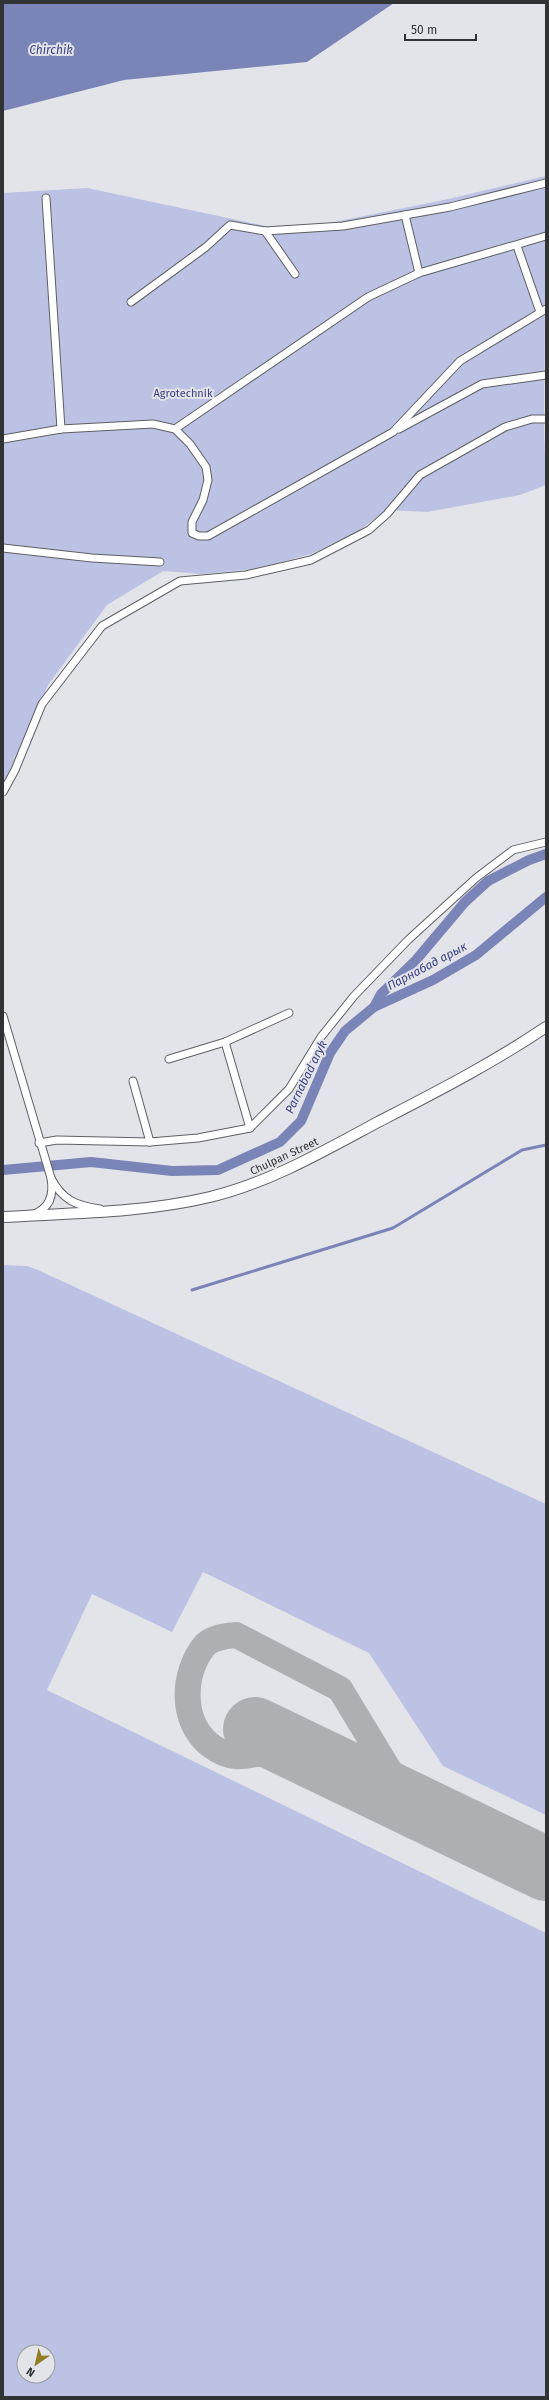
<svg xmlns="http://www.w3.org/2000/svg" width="549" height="2400" font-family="'Fira Sans',sans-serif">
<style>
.green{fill:#bbc2e3;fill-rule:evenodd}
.water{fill:#7a84b7}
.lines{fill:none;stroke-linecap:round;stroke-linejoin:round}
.stream{stroke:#7a84b7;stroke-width:3}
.canal{stroke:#7a84b7;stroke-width:10}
.taxiway{stroke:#aeafb3;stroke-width:26}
.runway{stroke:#aeafb3;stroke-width:64}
.minor-casing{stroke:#5e5f63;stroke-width:9}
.secondary-casing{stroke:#5e5f63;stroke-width:12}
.minor{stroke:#fff;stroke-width:7}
.secondary{stroke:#fff;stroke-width:10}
.labels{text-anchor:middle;stroke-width:4;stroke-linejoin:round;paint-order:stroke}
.park-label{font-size:11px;fill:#373e7f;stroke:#e3e4e9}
.street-label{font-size:11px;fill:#313234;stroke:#e3e4e9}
.water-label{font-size:12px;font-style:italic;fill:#3b4384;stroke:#e3e4e9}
</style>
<rect width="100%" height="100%" fill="#e3e4e9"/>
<g class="green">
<polygon points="546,176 544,427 546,485 520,495 427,512 386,510 357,532 311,554 256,569 202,574 163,571 107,605 48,685 3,786 3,193 87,188 289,231 444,200"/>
<path d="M3,1265L27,1266L38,1270L546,1504V1815L443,1766L369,1653L203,1572L172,1632L92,1594L47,1690L546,1933V2397H3ZM24,2352H48V2376H24Z"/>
</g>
<polygon class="water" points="3,3 394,3 307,62 124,80 3,111"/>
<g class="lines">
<polyline class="stream" points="192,1290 393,1228 522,1150 546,1145"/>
<g class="canal">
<polyline points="374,1007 433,980 476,955 546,897"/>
<polyline points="3,1170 91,1162 172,1171 218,1170 280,1142 301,1121 330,1053 345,1031 374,1007 381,994 416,960 465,902 488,881 529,860 546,854"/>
</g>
<path class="taxiway" d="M306,1754C295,1752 282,1749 270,1751C246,1756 232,1762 210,1745C180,1721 182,1673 205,1645C213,1637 226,1636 236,1635L340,1689L400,1788L407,1798L422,1810"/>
<polyline class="runway" points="255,1729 546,1869"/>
<defs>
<g id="minor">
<polyline points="46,198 61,429"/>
<polyline points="405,215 419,273"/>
<polyline points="265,231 295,274"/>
<polyline points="517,246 540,312"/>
<polyline points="131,302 206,247 230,225 265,231 343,226 450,207 546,183"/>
<polyline points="175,429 368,297 419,273 546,236"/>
<polyline points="399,429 482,384 546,375"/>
<polyline points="3,439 61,429 153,424 175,429 190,444 206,467 208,480 203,500 192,522 192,533 199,536 208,536 393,432 460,361 546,309"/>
<polyline points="3,548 92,558 160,562"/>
<polyline points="3,792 15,770 42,704 102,626 180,581 246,575 311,560 369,530 387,514 420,475 505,427 532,419 546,419"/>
<polyline points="3,1016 51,1178"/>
<polyline points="225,1042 250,1128"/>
<polyline points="169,1059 225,1042 289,1013"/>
<polyline points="133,1081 150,1142"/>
<polyline points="39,1143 57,1140 150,1142 198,1138 250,1128 289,1089 321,1037 354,996 408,940 476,878 513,850 546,842"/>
<path d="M34,1214C50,1208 54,1195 51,1178C62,1200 77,1206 100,1209"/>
</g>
<path id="secondary" d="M3,1217C72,1213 143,1213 210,1197C271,1182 324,1151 378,1122C436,1092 493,1063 546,1027"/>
</defs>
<use href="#minor" class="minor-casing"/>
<use href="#secondary" class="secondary-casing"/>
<use href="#minor" class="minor"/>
<use href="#secondary" class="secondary"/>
</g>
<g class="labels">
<g class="park-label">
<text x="183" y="397">Agrotechnik</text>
</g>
<g class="street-label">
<text transform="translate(284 1156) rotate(-25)" y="4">Chulpan Street</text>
</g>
<g class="water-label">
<text x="51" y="54">Chirchik</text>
<text transform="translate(427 966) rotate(-28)" y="4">Парнабад арык</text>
<text transform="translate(306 1077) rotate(-64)" y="4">Parnabad aryk</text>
</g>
</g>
<rect width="549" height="2400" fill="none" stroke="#313234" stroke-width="8"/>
<g transform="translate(36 2364) rotate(214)"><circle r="19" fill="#e3e4e9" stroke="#9c9da1"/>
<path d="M0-3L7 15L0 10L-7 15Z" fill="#927d24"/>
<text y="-6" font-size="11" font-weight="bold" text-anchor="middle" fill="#313234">N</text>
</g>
<path d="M405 34v6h71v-6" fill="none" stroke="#313234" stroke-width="2"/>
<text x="411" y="34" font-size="12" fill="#313234" stroke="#e3e4e9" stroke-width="3" paint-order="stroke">50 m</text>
</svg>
